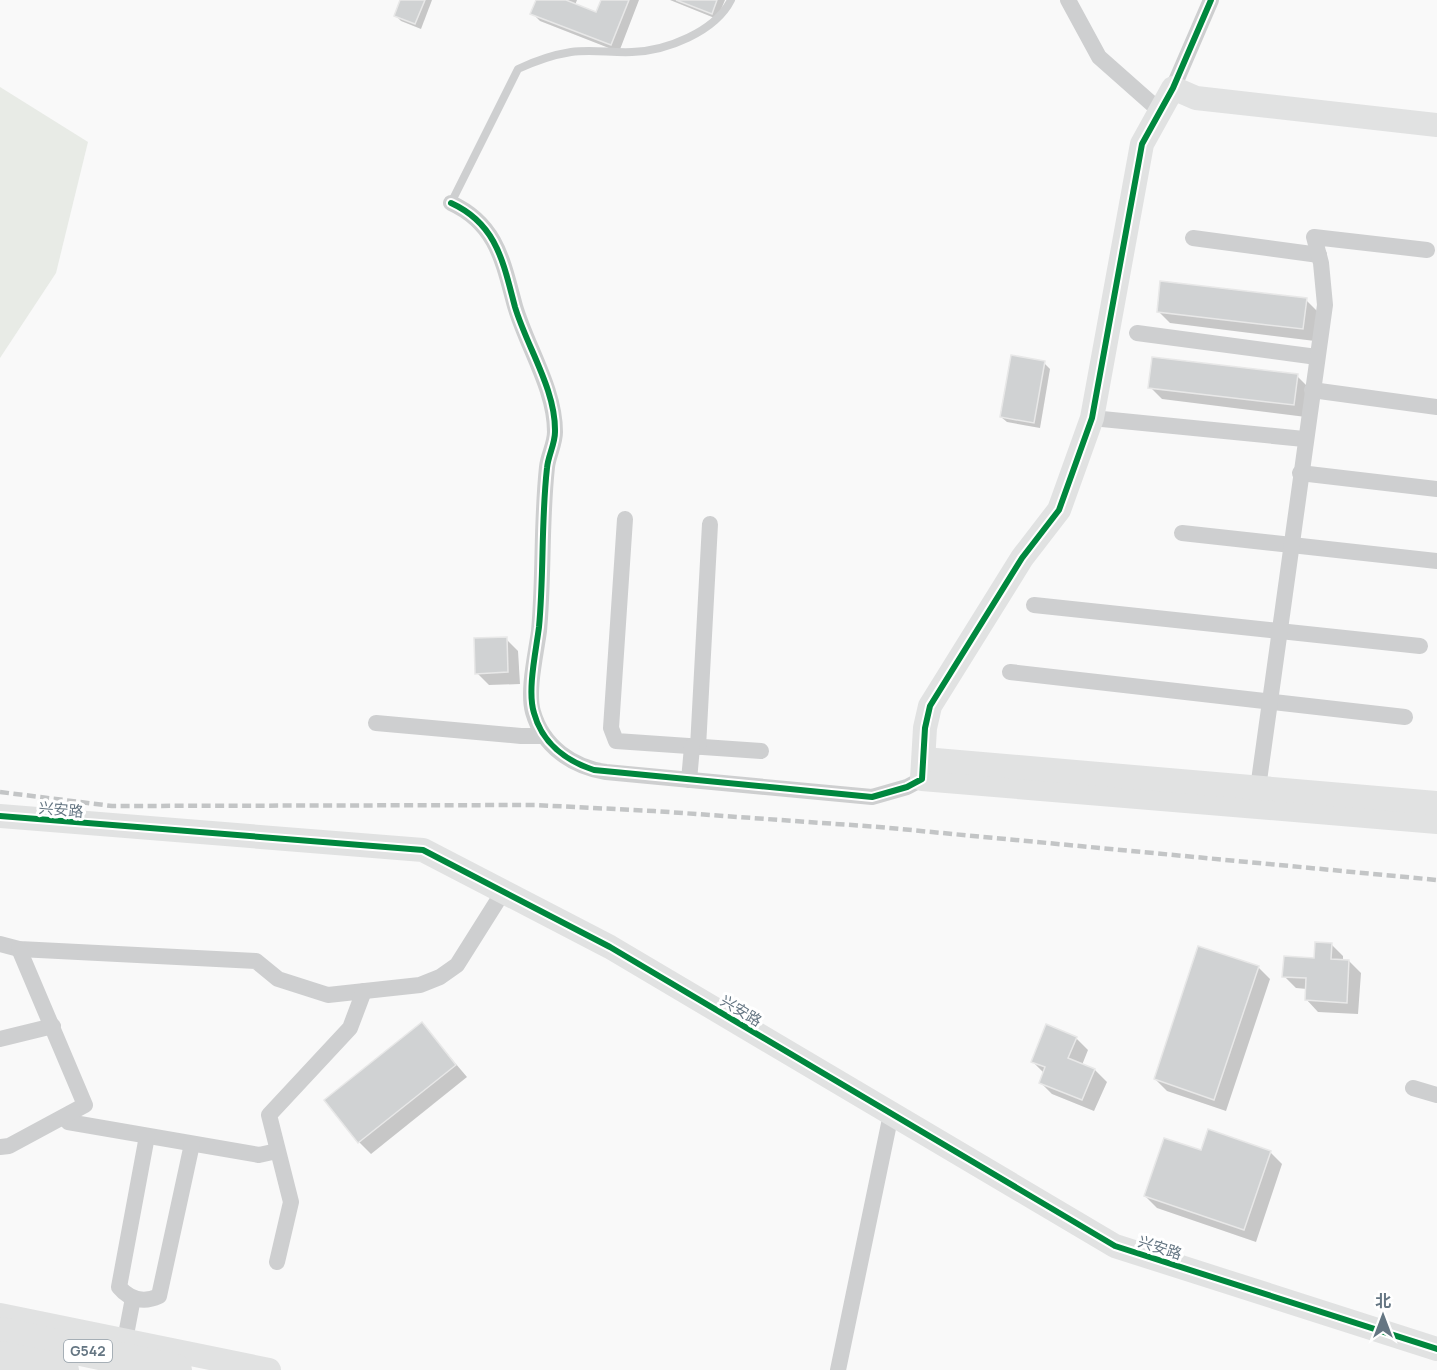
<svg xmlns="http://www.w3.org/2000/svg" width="1437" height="1370" font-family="Manrope,'Noto Sans SC',sans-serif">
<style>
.park{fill:#e8ebe6}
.shadow{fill:#0003}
.building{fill:#d0d2d3;stroke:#e8e8e8;stroke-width:1.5}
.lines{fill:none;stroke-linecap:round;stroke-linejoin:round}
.lane{stroke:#cecfd0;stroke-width:8}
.street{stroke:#cecfd0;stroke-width:16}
.secondary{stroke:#e1e2e2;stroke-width:24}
.highway{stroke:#e1e2e2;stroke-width:32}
.rail{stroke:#c3c5c6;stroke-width:4.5;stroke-dasharray:9 4.5;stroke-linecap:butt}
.cycleway-casing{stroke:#fff;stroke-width:10}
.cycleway{stroke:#00873e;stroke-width:6}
.labels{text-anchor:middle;stroke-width:6;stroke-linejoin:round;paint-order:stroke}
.shield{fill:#fff;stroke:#939fa8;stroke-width:1.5}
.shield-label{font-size:14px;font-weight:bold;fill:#657683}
.street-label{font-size:15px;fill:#657683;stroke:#fff}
</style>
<rect width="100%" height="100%" fill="#f9f9f9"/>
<polygon class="park" points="0,87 88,142 56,273 0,358"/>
<g class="shadow">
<polygon points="402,0 432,0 421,29 401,21 396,16"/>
<polygon points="537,0 577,0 575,5 597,14 602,0 639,0 619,52 540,21 532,13"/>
<polygon points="670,0 725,0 717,19"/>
<polygon points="1306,300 1318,312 1315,341 1170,323 1158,311"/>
<polygon points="1044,363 1050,369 1040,428 1007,422 1001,417"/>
<polygon points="1297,376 1309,388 1306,417 1162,399 1150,387"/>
<polygon points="506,639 518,651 520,684 489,685 477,673"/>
<polygon points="1331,944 1343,956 1343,961 1349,961 1361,973 1358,1014 1318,1012 1306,999 1307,989 1296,988 1284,976 1316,959"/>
<polygon points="1258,967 1270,979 1226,1111 1167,1091 1155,1079"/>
<polygon points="422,1024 467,1077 371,1154 359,1142"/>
<polygon points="1076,1038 1088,1050 1082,1065 1095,1070 1107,1082 1094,1111 1052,1094 1040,1082 1044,1073 1032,1061"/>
<polygon points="1202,1152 1270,1152 1282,1164 1256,1242 1157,1208 1145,1196"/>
</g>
<g class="building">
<polygon points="400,0 425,0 415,24 394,16"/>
<polygon points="536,0 566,0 596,12 601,0 629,0 611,45 530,14"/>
<polygon points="676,0 717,0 712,14"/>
<polygon points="1160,281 1307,298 1303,329 1157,312"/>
<polygon points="1011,355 1045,361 1034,423 1000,417"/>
<polygon points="1152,357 1298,374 1294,405 1148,388"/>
<polygon points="507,637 508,672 475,674 474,638"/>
<polygon points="1315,942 1332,943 1331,959 1349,960 1347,1003 1305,1000 1306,978 1282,977 1284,956 1314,958"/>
<polygon points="1198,946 1259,966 1214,1100 1154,1079"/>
<polygon points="422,1022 456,1065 358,1143 324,1100"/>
<polygon points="1046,1024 1077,1037 1068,1058 1095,1069 1082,1100 1039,1083 1045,1067 1031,1062"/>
<polygon points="1208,1129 1271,1151 1244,1230 1144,1196 1164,1138 1201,1150"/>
</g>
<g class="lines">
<path class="lane" d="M451,203L518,69C535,61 552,55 571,52C592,49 611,53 632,52C666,51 715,32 731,0"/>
<g class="street">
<polyline points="1068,0 1099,57 1160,111"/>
<polyline points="1173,88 1211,0"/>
<path d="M451,203C497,224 503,262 515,306C527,347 555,389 555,432C555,444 548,456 547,467C541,522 544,577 539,631C536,654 527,691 533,712C543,747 573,767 606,772L872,797L907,787L922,779"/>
<polyline points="1193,238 1319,255"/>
<polyline points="1137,333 1317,357"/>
<polyline points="1312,390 1437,407"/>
<polyline points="1092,418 1304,439"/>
<polyline points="1300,473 1437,489"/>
<polyline points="625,519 611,728 616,741 761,751"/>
<polyline points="1182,533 1437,561"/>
<polyline points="1034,605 1420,646"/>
<polyline points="1010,672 1405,717"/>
<polyline points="376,723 521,736 544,736"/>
<polyline points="698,747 710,524"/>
<polyline points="689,780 692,747"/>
<polyline points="1258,788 1325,305 1321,263 1314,237 1427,250"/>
<polyline points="0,944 19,949 256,961 278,979 328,995 420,985 440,977 457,965 503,892"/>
<polyline points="0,1039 53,1026"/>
<polyline points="1413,1088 1437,1095"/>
<polyline points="68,1122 259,1155 277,1151"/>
<path d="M147,1136L119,1287C130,1300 144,1303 159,1296L192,1144"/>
<polyline points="0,1147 9,1146 85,1105 19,949"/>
<polyline points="277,1262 291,1202 269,1115 350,1028 364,991"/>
<polyline points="125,1340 133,1298"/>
<polyline points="838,1370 891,1114"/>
</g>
<g class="secondary">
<polyline points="1437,125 1196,98 1173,88 1142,144 1092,418 1059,510 1022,558 930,706 925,728 922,779 1437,822"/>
<polyline points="924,759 1437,803"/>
<polyline points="0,816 423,850 610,947 1115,1246 1437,1349"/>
<polyline points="0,1315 269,1370"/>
</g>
<g class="highway">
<polyline points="0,1333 176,1370"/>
<polyline points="0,1357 63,1370"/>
</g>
<polyline class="rail" points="0,792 112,806 535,805 654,811 879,827 1437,880"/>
<defs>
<g id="cycleway">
<path d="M451,203C497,224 503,262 515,307C527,347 556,390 555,432C555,444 548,456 547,468C541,521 544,574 539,627C536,651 527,691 534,713C542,743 566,761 594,770L872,797L907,787L922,779L925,728L930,706L1022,558L1059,510L1092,418L1142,144L1173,88L1211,0"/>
<polyline points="0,816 423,850 610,947 1115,1246 1437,1349"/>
</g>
</defs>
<use href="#cycleway" class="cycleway-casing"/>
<use href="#cycleway" class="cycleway"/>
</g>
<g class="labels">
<rect class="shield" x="64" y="1340" width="48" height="22" rx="4.5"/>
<g class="shield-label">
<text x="88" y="1356">G542</text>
</g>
<g class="street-label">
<text transform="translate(61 810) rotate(5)" y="5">兴安路</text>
<text transform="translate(741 1011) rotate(31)" y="5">兴安路</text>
<text transform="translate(1160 1248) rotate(18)" y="5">兴安路</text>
</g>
</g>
<g transform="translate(1383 1316)" stroke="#ffffff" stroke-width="4.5" paint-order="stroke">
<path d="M0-4.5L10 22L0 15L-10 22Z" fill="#657683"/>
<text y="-9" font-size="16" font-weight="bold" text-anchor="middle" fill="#657683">北</text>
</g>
</svg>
